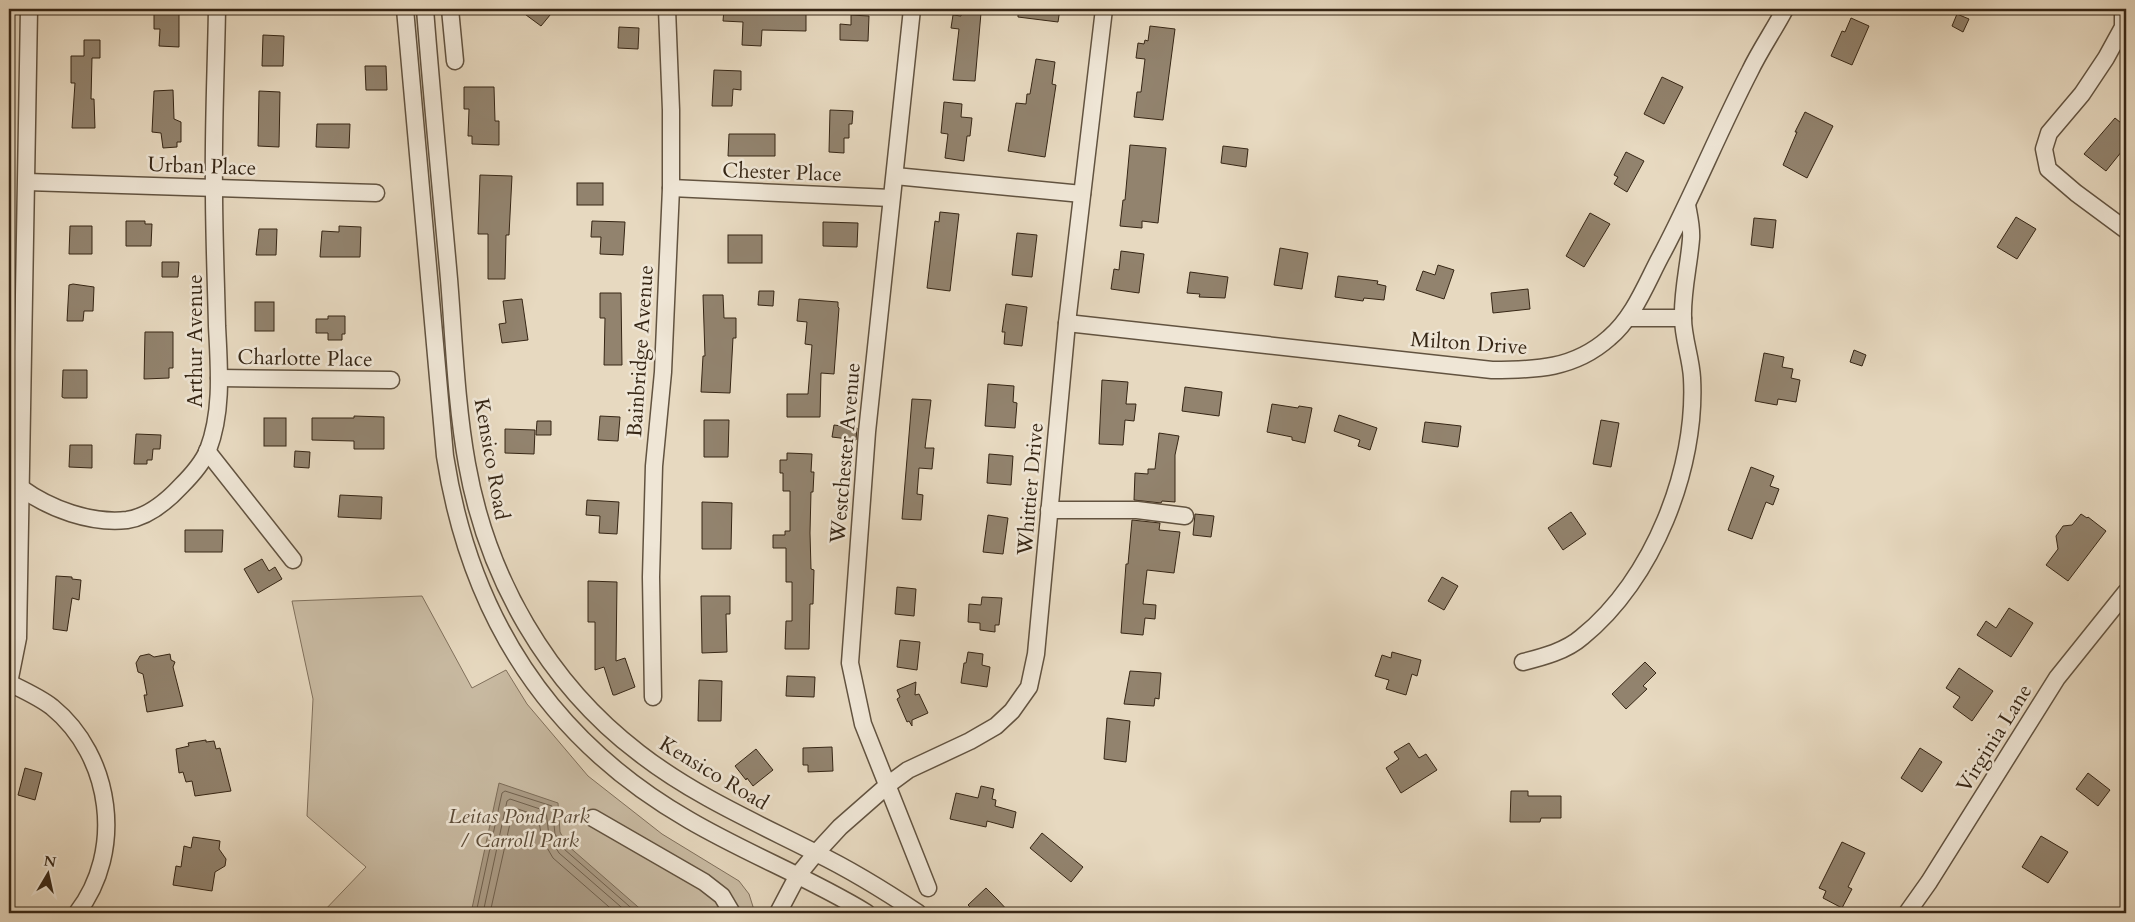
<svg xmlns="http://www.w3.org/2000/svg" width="2135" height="922" font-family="Cardo,serif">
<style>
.green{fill:#c9bba3;stroke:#80705c}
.water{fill:#ab9c86;stroke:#7c6d59}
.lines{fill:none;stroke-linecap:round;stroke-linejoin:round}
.shore{stroke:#70614e;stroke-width:1}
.building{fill:#92836e;stroke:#362615}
.minor-casing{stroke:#625340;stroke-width:19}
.minor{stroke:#efe6d6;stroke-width:16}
.labels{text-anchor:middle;stroke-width:5;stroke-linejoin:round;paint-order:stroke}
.street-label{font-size:21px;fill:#362615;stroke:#efe6d6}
.park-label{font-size:21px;font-style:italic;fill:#5b4b38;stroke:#efe6d6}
</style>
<rect width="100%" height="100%" fill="#e7d9c0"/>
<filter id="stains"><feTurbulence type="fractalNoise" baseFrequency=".004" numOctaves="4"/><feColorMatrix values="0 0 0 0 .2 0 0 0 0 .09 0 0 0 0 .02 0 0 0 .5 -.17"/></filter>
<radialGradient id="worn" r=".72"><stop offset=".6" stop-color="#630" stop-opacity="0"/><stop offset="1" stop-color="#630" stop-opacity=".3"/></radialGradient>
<polygon class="green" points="422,596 472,688 506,670 527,704 588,776 662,834 739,881 749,894 755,913 322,913 366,867 307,816 313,699 292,601"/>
<polygon class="water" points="499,783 558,803 560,832 567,845 645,913 471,913"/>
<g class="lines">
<g class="shore">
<polyline points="476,913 502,793 505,791 552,806 555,834 564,849 637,913"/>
<polyline points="483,913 507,801 510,799 546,811 549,836 559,853 628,913"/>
<polyline points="490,913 513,810 515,808 538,816 542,839 553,858 616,913"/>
</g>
</g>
<g class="building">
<polygon points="154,9 179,9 179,47 159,46 160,29 154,29"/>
<polygon points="518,9 555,9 541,26"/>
<polygon points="724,9 806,9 806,31 762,30 761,46 742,45 743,22 723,21"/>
<polygon points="1018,9 1060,9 1058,22 1018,17"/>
<polygon points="962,10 981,13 975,81 953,80 959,29 951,28 953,15 961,16"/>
<polygon points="1957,14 1969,19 1963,32 1952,26"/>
<polygon points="851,15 869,16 868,41 840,40 840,24 851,25"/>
<polygon points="1851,18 1869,26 1852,65 1831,56 1842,31 1845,32"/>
<polygon points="1150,26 1175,29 1163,120 1134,117 1137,92 1141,92 1145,59 1136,58 1138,43 1144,44 1145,40 1148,41"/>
<polygon points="619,27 639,28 638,49 618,48"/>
<polygon points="263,35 284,36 283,66 262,66"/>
<polygon points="84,40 100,40 100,58 92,58 91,99 94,99 95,128 72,128 75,83 71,83 71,56 84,56"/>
<polygon points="1036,59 1055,62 1052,84 1056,85 1045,157 1008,151 1016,103 1026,104 1027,94 1030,94"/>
<polygon points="365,66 386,66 387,90 366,90"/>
<polygon points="714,70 741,71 741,90 733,89 732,106 712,106"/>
<polygon points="1662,77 1683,87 1664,124 1644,114"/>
<polygon points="464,87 494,87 495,121 499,121 499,145 472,144 472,136 468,136 469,109 464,109"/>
<polygon points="173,90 174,119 181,122 181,142 177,142 177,147 163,148 161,133 152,132 154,91"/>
<polygon points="259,91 280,92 279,147 258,146"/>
<polygon points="944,102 962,104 961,117 972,118 970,136 967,136 964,161 945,158 948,134 941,133"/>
<polygon points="830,110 853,111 852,124 849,124 849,138 844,138 844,153 829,152"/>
<polygon points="1805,112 1833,126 1807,178 1783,165 1797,132 1795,132"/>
<polygon points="2115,118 2126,127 2126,146 2106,171 2084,154"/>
<polygon points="317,124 350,124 349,148 316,147"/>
<polygon points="729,134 775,134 775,156 728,156"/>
<polygon points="1130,145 1166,148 1158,223 1142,221 1142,228 1120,226 1123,200 1125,200"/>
<polygon points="1223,146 1248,149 1246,167 1221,163"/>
<polygon points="1626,152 1644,161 1627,192 1614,184 1618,177 1614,175"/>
<polygon points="480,175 512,176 509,235 506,235 505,279 488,279 488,234 478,234"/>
<rect x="577" y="183" width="26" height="22"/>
<polygon points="940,212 959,214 950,291 927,288 935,221 939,222"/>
<polygon points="1590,213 1610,224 1584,267 1566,256"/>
<polygon points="2016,217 2036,229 2017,259 1997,247"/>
<polygon points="1754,218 1776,220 1773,248 1751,245"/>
<polygon points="126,221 145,221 145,224 152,224 151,246 126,246"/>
<polygon points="592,221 625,222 623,255 600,254 601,237 591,237"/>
<polygon points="823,222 858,223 857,247 823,246"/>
<polygon points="70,226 92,226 92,254 69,254"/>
<polygon points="339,226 361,227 360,257 320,257 322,231 339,232"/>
<polygon points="259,229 277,229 276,255 256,255"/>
<polygon points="1017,233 1037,235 1032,277 1012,275"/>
<rect x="728" y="235" width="34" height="28"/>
<polygon points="1280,248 1308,253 1302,289 1274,285"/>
<polygon points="1121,251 1144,254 1139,293 1111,289 1114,269 1119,270"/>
<polygon points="162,262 179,262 178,277 162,277"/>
<polygon points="1438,265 1454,270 1444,299 1416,290 1423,271 1435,275"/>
<polygon points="1190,272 1228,277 1225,298 1199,297 1200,294 1187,293"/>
<polygon points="1338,276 1378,281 1377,284 1386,286 1384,300 1364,298 1363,301 1335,297"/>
<polygon points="73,284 94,287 93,311 84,311 83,321 67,321 69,285"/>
<polygon points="1528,289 1530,309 1493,313 1491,293"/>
<polygon points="759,291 774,291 773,306 758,305"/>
<polygon points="600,293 621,293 622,365 604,365 605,318 600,318"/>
<polygon points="703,295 723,295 724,318 736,318 736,338 733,338 730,393 701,392 703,356 705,356"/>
<polygon points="522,299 528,340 502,343 499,324 506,323 503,301"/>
<polygon points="799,299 838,302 838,307 839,308 834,374 821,373 820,417 787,417 787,394 808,394 812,345 805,344 807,322 797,321"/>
<rect x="255" y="302" width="19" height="29"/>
<polygon points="1006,304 1027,307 1022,346 1004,344 1005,332 1002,332"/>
<polygon points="328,316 345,316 345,334 342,334 342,340 328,340 328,333 316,333 316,319 328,319"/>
<polygon points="145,332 173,332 173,368 169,368 169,378 144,379"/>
<polygon points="1854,350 1866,355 1862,366 1850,362"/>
<polygon points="1764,353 1784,357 1782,367 1793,369 1791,378 1800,380 1796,402 1778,399 1777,405 1755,401"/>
<polygon points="63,370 87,370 87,398 64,398 62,397"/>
<polygon points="1102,380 1128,382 1126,404 1136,404 1134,421 1125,420 1123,445 1099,444"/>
<polygon points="988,384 1014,386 1013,402 1017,403 1015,428 985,426"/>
<polygon points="1185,387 1222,392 1219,416 1182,411"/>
<polygon points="912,399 931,400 925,448 934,448 932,469 919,468 917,494 923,495 921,520 902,519"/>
<polygon points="1272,404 1298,408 1299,406 1312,408 1305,443 1292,440 1292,437 1267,432"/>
<polygon points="1339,415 1377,428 1370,450 1358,446 1360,440 1334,431"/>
<polygon points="354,416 384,417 384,449 354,449 354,441 312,440 312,418 354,418"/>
<polygon points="600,416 620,417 618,441 598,440"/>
<rect x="264" y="418" width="22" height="28"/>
<polygon points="704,420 729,420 728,457 704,457"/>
<polygon points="1601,420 1619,423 1611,467 1593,464"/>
<polygon points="537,421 551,421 551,435 536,435"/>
<polygon points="1425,422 1461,426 1458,447 1422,442"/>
<polygon points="834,425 857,428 856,440 832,437"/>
<polygon points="505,429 535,430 534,454 505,453"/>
<polygon points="1159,433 1179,436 1175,455 1175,502 1162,501 1161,503 1134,500 1135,473 1148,474 1148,469 1155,469"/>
<polygon points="136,434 161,435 160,449 153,449 152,460 147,460 147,464 134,464"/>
<polygon points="70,445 92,445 92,468 69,467"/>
<polygon points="295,451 310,452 309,468 294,467"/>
<polygon points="787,453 812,454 811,472 814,472 813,492 811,492 810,533 811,569 814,570 813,604 810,604 809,649 785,649 786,621 792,621 792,582 786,582 786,548 773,548 773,535 785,535 785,531 790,531 790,491 783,491 783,473 780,473 780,460 787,460"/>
<polygon points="989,454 1013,456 1011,485 987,483"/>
<polygon points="1751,467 1774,476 1770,486 1779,489 1773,505 1766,502 1752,539 1728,530"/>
<polygon points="340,495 382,497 381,519 338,517"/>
<polygon points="587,500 619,502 617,534 599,533 600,516 586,515"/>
<polygon points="702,502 732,503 731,549 702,549"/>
<polygon points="1571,512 1586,534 1563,550 1548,528"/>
<polygon points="1195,514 1214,516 1211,537 1193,535"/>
<polygon points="2081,514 2087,518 2088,517 2106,531 2068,581 2046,565 2058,549 2056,536 2063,526 2072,525"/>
<polygon points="988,515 1008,518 1003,554 983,552"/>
<polygon points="1132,520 1160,523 1159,530 1180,532 1174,573 1147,570 1143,604 1156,605 1155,619 1145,618 1143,635 1121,633 1126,564 1128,564"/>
<polygon points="185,530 223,530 222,552 185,552"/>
<polygon points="262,559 269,571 275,567 282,579 258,593 244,569"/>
<polygon points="56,576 72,577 72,579 81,580 79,600 72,598 67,631 53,629"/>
<polygon points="1442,577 1458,586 1444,610 1428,601"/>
<polygon points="588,581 617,582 616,661 625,658 635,687 615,695 613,695 604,667 595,670 595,622 588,622"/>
<polygon points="897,587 916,589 914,616 895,614"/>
<polygon points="701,596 730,596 730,614 726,614 727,652 702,653"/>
<polygon points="982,597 1002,598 999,625 995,625 995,632 980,630 980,623 968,622 969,604 981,605"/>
<polygon points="2009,608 2033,623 2011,657 1977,635 1986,621 1996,628"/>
<polygon points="900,640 920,642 917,670 897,667"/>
<polygon points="968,652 983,654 982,665 990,667 987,687 961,683 964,663 966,663"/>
<polygon points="1392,652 1421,660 1417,676 1412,674 1406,695 1386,689 1389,680 1375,676 1382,655 1391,658"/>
<polygon points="149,654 154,657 170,654 171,660 175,662 173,667 183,706 147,712 144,695 147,695 143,674 138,672 136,663 140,656"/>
<polygon points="1645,662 1656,673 1643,686 1647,689 1626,709 1612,694"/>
<polygon points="1959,668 1993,691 1972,721 1953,707 1960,697 1946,688"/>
<polygon points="1130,671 1161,673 1159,699 1155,698 1154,706 1124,704"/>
<polygon points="787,676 815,677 814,697 786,696"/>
<polygon points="699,680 722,681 721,721 698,721"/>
<polygon points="916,682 915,695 919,694 928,713 912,720 912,726 909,721 907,722 897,699 900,697 897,690"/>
<polygon points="1107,718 1130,721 1126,762 1104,759"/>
<polygon points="206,740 206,742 214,741 216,749 220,748 231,791 195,796 192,781 186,782 183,772 179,773 176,749 189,746 188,743"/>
<polygon points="1409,743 1419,758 1426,754 1437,770 1401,793 1386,768 1399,759 1394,752"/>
<polygon points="832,747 833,771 808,772 808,765 803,765 803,748"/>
<polygon points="1920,748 1942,762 1922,792 1901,778"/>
<polygon points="756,749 773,770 753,786 747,778 746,780 735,766"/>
<polygon points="25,768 42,773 35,800 18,795"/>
<polygon points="2088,773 2110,790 2098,806 2076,789"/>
<polygon points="981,786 994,789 992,799 996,800 995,806 1016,812 1013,828 987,821 986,827 950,819 956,793 978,798"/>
<polygon points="1511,791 1528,791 1528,796 1561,796 1561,818 1541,818 1540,822 1510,822"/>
<polygon points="1042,833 1083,867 1071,882 1030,848"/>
<polygon points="2041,836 2068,852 2048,883 2022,867"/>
<polygon points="193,837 220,841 219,849 226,859 225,866 215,872 212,891 173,885 176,866 181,867 184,846 191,848"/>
<polygon points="1842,842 1865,853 1848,887 1852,889 1842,908 1823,898 1826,891 1819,888"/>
<polygon points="986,888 997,899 1010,913 976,913 968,905"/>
</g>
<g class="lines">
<defs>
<g id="minor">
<path d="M405,9L445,456C470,616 548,739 689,820C747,854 810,878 867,913"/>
<path d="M425,9C432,99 441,189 449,279C454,340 456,403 467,464C487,577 547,683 639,753C693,795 755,822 816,853C851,870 885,891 918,913"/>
<polyline points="450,9 455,61"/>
<polyline points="912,9 867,432 850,663 863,724 928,888"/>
<polyline points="2123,9 2123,27 2106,58 2082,94 2049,133 2044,149 2048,169 2076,193 2126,230"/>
<polyline points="895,176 1082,194"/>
<polyline points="27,182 376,193"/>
<polyline points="671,188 891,198"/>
<polyline points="1628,318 1683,318"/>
<path d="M1067,323L1492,370C1536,370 1574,369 1609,338C1635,316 1647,281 1663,252C1694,193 1719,131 1750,71C1760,50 1774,30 1785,9"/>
<polyline points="219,378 391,380"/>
<polyline points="207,451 293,560"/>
<path d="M21,488C50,509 91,524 127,520C148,517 168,500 181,486C190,477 203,462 208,450C223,411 219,367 217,326C216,281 214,236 214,190C213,130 216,69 217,9"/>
<polyline points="1049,510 1137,510 1185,516"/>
<path d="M1523,662C1543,657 1566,651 1582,637C1653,580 1697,468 1692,378C1691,358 1683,338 1683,318C1682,292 1689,265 1691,239C1692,228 1689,216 1687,205"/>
<polyline points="9,683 18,638 29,9"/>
<path d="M9,683C23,690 39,697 52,707C112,756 125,851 77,913"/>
<polyline points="653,697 651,577 654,466 663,372 671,188 671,110 667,9"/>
<polyline points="593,818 704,882 722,896 732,913"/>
<polyline points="778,913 798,875 816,853 840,827 889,784 908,770 970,741 996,726 1012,711 1029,687 1036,654 1067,323 1104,9"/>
<polyline points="1907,913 1929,882 2057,678 2126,592"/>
</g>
</defs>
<use href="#minor" class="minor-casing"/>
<use href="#minor" class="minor"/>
</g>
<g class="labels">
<g class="street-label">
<text transform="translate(202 166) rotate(2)" y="7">Urban Place</text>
<text transform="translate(782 172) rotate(2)" y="7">Chester Place</text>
<text transform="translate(195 341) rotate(-90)" y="7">Arthur Avenue</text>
<text transform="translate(1469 343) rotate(4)" y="7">Milton Drive</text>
<text transform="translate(640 351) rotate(-86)" y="7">Bainbridge Avenue</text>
<text transform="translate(305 358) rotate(1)" y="7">Charlotte Place</text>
<text transform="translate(845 453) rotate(-85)" y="7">Westchester Avenue</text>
<text transform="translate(492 459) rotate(80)" y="7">Kensico Road</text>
<text transform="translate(1030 489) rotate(-85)" y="7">Whittier Drive</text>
<text transform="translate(1994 738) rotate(-58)" y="7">Virginia Lane</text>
<text transform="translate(714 773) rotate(31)" y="7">Kensico Road</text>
</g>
<g class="park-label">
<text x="519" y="823">Leitas Pond Park<tspan x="519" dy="24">/ Carroll Park</tspan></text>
</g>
</g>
<rect width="2135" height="922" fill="none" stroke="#e7d9c0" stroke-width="30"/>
<rect x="10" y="10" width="2115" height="902" fill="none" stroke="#362615" stroke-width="2.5"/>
<rect x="15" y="15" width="2105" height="892" fill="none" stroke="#362615"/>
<g transform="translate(48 874) rotate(9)" stroke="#efe6d6" stroke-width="4" paint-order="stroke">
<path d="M0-4L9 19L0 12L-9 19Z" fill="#362615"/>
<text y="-8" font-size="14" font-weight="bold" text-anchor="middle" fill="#362615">N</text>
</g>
<rect width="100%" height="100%" filter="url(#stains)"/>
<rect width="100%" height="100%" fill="url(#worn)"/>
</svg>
